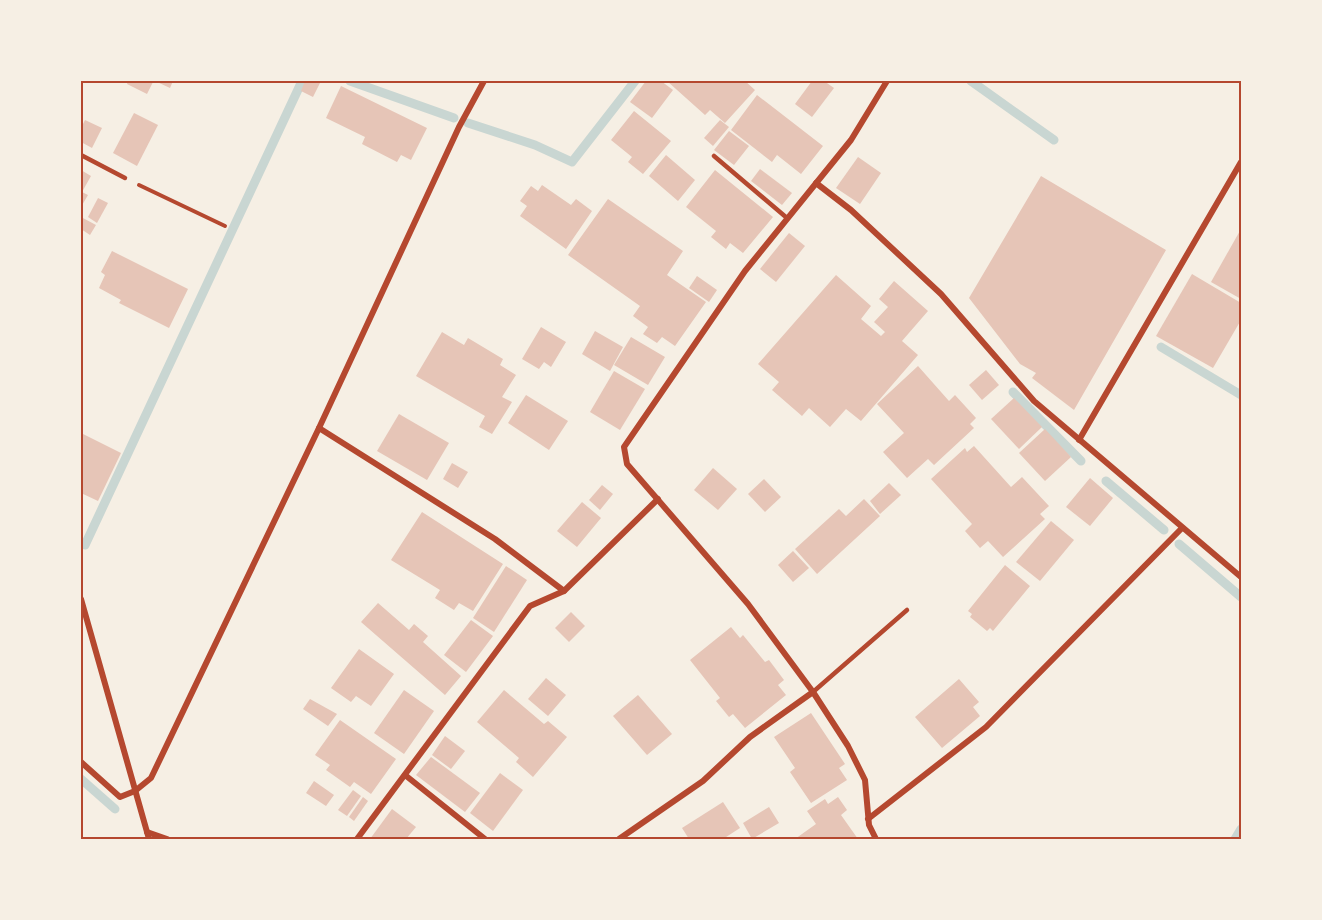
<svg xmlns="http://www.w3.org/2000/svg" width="1322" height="920" font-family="'Times New Roman',serif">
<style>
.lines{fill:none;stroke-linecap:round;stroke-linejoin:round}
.stream{stroke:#c9d6d2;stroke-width:9}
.building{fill:#e6c5b7}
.path{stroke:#b5482f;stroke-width:4}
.service{stroke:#b5482f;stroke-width:4.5}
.minor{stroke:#b5482f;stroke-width:6}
.neatline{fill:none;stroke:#b5482f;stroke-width:2}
</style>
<rect width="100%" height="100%" fill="#f6efe4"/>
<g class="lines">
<g class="stream">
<polyline points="350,81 454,118"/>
<polyline points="971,81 1054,140"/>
<polyline points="468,123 535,145 572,162 635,81"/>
<polyline points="1161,347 1241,395"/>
<polyline points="1013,392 1081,461"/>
<polyline points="1106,481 1164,530"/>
<polyline points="1179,544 1241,597"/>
<polyline points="85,545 302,81"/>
<polyline points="81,779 115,809"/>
<polyline points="1235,839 1241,829"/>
</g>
</g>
<g class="building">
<polygon points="128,81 152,81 153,82 147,94 127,84"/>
<polygon points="155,81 173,81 170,88"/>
<polygon points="305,81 321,81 313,97 301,91"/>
<polygon points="646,81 661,81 673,90 652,118 630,102"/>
<polygon points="667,81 745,81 755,90 725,123 710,110 705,115"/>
<polygon points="812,81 824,81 834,88 812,117 795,104"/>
<polygon points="341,86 427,128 411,160 401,155 397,162 362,144 365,137 326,118"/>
<polygon points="757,95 823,146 801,174 777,155 772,162 731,130"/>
<polygon points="634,111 671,141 643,174 628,162 632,157 611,140"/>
<polygon points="134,113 158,125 137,166 113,153"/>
<polygon points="85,120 102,128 92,148 81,142 81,128"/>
<polygon points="720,120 729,127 713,146 704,138"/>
<polygon points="729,131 749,146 734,165 714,150"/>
<polygon points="666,155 695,180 678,201 649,176"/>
<polygon points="858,157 881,173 860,204 836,188"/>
<polygon points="760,169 792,193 782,205 751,181"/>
<polygon points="81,170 91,176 82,192 88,195 81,207"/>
<polygon points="715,170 773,217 743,253 730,243 726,249 711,237 716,231 686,207"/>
<polygon points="1041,176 1166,250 1074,410 1032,378 1036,373 1020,364 969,298"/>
<polygon points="542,185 571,205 576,199 592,211 566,249 520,216 527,206 520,201 531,186 538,191"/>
<polygon points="98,198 108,203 97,223 88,217"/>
<polygon points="608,199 683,251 667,275 706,302 675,346 662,337 657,343 643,334 648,327 633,316 640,306 568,255"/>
<polygon points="81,217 96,225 90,235 81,229"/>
<polygon points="1241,229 1241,299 1211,282"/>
<polygon points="789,233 805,246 776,282 760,269"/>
<polygon points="112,251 188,289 169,328 119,303 121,300 99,288 105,275 101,272"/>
<polygon points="1192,274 1241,303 1241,320 1213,368 1156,336"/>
<polygon points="836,275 871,306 861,319 881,336 885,332 874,322 888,307 879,299 894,281 928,311 902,341 918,355 861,421 846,409 830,427 809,408 802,416 772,390 779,382 758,364"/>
<polygon points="697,276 717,290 709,302 689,288"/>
<polygon points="541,327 566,342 551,367 544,362 539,369 522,359"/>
<polygon points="595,331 623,347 610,371 582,354"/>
<polygon points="442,332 464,345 468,338 503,359 500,365 516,375 502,397 512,402 492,434 479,427 485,416 416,376"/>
<polygon points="631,337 665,357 648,385 614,365"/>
<polygon points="918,366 949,401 955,395 976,418 970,424 974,428 934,465 928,459 907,478 883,452 904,433 877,404"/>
<polygon points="986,370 999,385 982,400 969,385"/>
<polygon points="614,371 645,389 620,430 590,412"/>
<polygon points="526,395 568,421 549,450 508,423"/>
<polygon points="1014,398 1042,427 1019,449 991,419"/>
<polygon points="399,414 449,443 427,480 377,451"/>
<polygon points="1045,429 1071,457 1045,481 1019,453"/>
<polygon points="81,433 121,453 98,501 81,493"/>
<polygon points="974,446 1011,487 1022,477 1049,506 1040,514 1045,519 1003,557 988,541 980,548 965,531 972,524 931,479 965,448 967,452"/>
<polygon points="452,463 468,472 458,488 443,479"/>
<polygon points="713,468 737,489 718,510 694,490"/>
<polygon points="1090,478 1113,498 1090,526 1066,507"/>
<polygon points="764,479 781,497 765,512 748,494"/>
<polygon points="889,483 901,495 880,514 870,501"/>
<polygon points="602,485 613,494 600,510 589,500"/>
<polygon points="864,499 880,516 817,574 795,549 839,509 846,516"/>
<polygon points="582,502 601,518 577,547 557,531"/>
<polygon points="422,512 503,564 473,611 459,603 454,610 435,598 440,590 391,560"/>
<polygon points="1051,521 1074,540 1040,581 1016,562"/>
<polygon points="793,551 809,568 793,582 778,565"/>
<polygon points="1005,565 1030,586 993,631 990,628 987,631 970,617 972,614 968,611"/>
<polygon points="506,566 527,580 494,632 473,618"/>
<polygon points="378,603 409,630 414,624 428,636 423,642 461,676 445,695 361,622"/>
<polygon points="571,612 585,626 569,642 555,628"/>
<polygon points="471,620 493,636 466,672 444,655"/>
<polygon points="731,627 740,638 743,635 765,662 769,660 784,680 778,685 786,695 745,728 733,714 729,717 716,701 720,698 690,660"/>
<polygon points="359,649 394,674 371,706 356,696 351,702 331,688"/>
<polygon points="546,678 566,695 548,716 528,699"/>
<polygon points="959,679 979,702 973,707 980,716 942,748 915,717"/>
<polygon points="404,690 434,711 404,754 374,733"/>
<polygon points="504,690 544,724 548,721 567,737 533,777 516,762 519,758 477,722"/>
<polygon points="638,695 672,734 647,755 613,716"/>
<polygon points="310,699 337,714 328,726 303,709"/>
<polygon points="811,713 845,764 839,768 847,780 811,803 790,772 795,768 774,737"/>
<polygon points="340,720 396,759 371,794 354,782 350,787 326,770 330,765 315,755"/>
<polygon points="445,736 465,751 451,769 432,755"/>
<polygon points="431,757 480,793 465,812 416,775"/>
<polygon points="500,773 523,790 493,831 470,813"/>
<polygon points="314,781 334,795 326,806 306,793"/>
<polygon points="353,790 361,796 347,816 338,810"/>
<polygon points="363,797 368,801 354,821 349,817"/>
<polygon points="838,797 847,810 841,815 858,839 795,839 816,824 807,811 825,799 828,804"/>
<polygon points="723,802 740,828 723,839 689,839 682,828"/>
<polygon points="769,807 779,823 752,839 743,823"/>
<polygon points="392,809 416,827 406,839 370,839"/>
</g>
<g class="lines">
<polyline class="path" points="139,185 225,226"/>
<g class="service">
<polyline points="81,155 125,178"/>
<polyline points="714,156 787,218"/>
<polyline points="813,692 907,610"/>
</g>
<g class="minor">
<polyline points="816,183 851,210 941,294 1034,401 1241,577"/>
<polyline points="319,428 495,539 564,591"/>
<polyline points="1079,440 1241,162"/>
<polyline points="81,599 149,839"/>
<polyline points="81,762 120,797 135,791 151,778 319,428 459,127 484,81"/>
<polyline points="405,775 485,839"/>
<polyline points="868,819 986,727 1182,528"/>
<polyline points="147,832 167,839"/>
<polyline points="357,839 530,606 564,591 658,499"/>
<polyline points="619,839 703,781 750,737 813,692"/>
<polyline points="876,839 869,825 865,780 848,746 813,692 748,604 627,464 624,447 745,271 851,140 887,81"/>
</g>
</g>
<rect width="1322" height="920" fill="none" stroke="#f6efe4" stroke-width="165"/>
<rect x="82" y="82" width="1158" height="756" class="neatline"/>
</svg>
